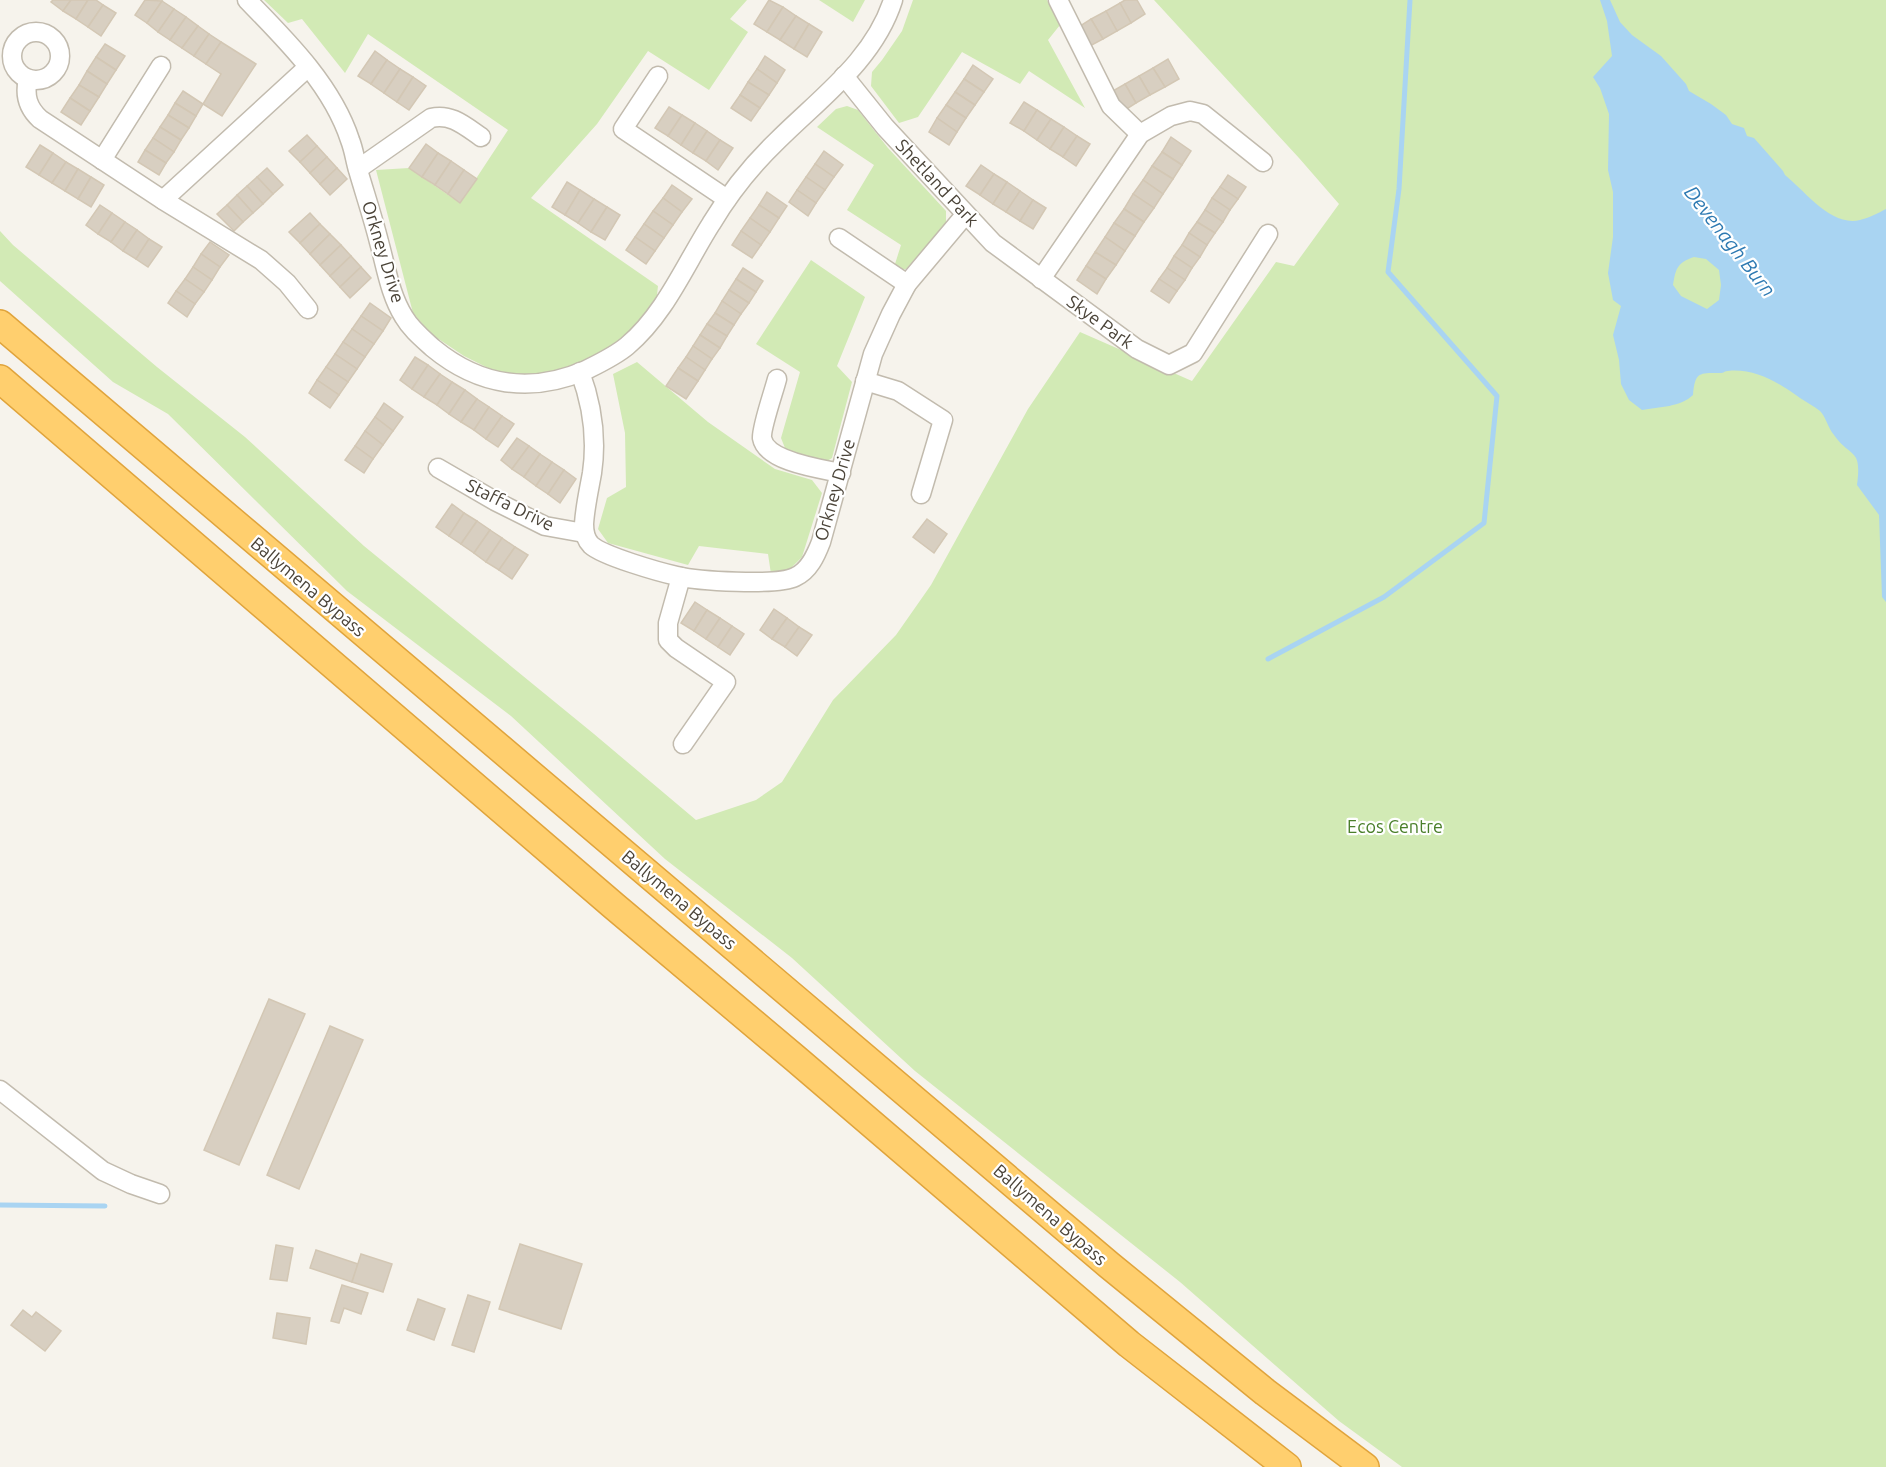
<svg xmlns="http://www.w3.org/2000/svg" width="1886" height="1467" font-family="Ubuntu,sans-serif">
<style>
.green{fill:#d2eab5}
.water{fill:#a9d4f2;fill-rule:evenodd}
.lines{fill:none;stroke-linecap:round;stroke-linejoin:round}
.stream{stroke:#a9d4f2;stroke-width:5}
.building{fill:#d8cfc1;stroke:#d3c7b4;stroke-width:1.5}
.minor-casing{stroke:#c2bbae;stroke-width:21}
.highway-casing{stroke:#e0a43c;stroke-width:30}
.minor{stroke:#fff;stroke-width:18}
.highway{stroke:#ffcf6e;stroke-width:27}
.labels{text-anchor:middle;stroke-width:4.5;stroke-linejoin:round;paint-order:stroke}
.street-label{font-size:18px;fill:#4b4439;stroke:#fff}
.park-label{font-size:18px;fill:#4a7f2a;stroke:#fff}
.water-label{font-size:20px;font-style:italic;fill:#2e7ab2;stroke:#fff}
</style>
<rect width="100%" height="100%" fill="#f6f3ec"/>
<g class="green">
<polygon points="264,0 747,0 730,19 748,32 709,90 648,51 597,124 531,198 658,286 656,304 633,330 608,350 577,366 546,375 518,376 492,370 464,356 431,334 413,313 376,170 409,168 460,203 508,130 368,34 345,73 302,19 288,23"/>
<polygon points="819,0 865,0 853,22"/>
<polygon points="913,0 1047,0 1060,25 1048,40 1085,108 1029,71 1020,84 962,52 918,117 899,123 871,86 872,72 882,60 902,31"/>
<polygon points="1154,0 1886,0 1886,1467 1402,1467 1339,1421 1180,1282 915,1071 792,958 665,859 511,716 347,591 168,414 113,382 0,281 0,231 13,245 157,367 245,437 364,546 594,734 696,820 756,800 782,782 833,700 896,635 931,585 1028,409 1080,332 1192,381 1276,262 1294,266 1339,204 1299,158"/>
<polygon points="847,106 858,110 888,148 946,211 946,224 906,269 900,270 895,264 901,245 847,210 874,165 817,127 836,109"/>
<polygon points="811,260 865,297 837,366 852,382 832,458 824,463 787,453 781,438 800,372 756,344"/>
<polygon points="637,362 708,422 775,469 812,480 822,493 802,557 788,571 771,574 768,554 699,546 688,565 608,543 598,529 607,498 626,487 625,433 613,374"/>
</g>
<path class="water" d="M1600,0H1610L1620,22L1632,35L1661,56L1686,84L1689,91L1711,104L1726,115L1732,124L1744,128L1747,136L1754,138L1783,171L1785,175C1805,191 1831,227 1860,220C1869,218 1878,213 1886,209V602L1882,597L1879,515L1857,485C1862,447 1851,459 1834,435C1828,428 1826,417 1820,411C1814,406 1806,402 1800,398C1780,383 1754,368 1728,371C1721,372 1726,373 1719,373C1699,373 1695,372 1693,395C1681,407 1659,407 1642,410L1629,400L1621,384L1619,360L1613,335L1621,306L1613,300L1608,273L1613,237V192L1608,170L1609,114L1600,88L1593,77L1612,56L1607,21ZM1694,257L1706,259L1719,270L1721,285L1719,300L1707,309L1681,296L1673,285C1676,268 1677,263 1694,257Z"/>
<g class="lines">
<g class="stream">
<polyline points="1268,659 1384,597 1484,523 1497,396 1388,272 1399,189 1410,0"/>
<polyline points="0,1205 105,1206"/>
</g>
</g>
<g class="building">
<polygon points="53,0 71,0 63,11 51,2"/>
<polygon points="71,0 88,0 76,19 63,11"/>
<polygon points="88,0 96,0 103,5 88,27 76,19"/>
<polygon points="145,0 162,1 147,23 135,15"/>
<polygon points="769,0 783,7 767,32 754,24"/>
<polygon points="1125,0 1137,0 1145,14 1131,23 1120,3"/>
<polygon points="162,1 174,9 158,32 147,23"/>
<polygon points="1120,3 1131,23 1117,31 1106,11"/>
<polygon points="103,5 116,13 101,36 88,27"/>
<polygon points="783,7 796,16 780,40 767,32"/>
<polygon points="174,9 186,17 170,40 158,32"/>
<polygon points="1106,11 1117,31 1103,39 1091,19"/>
<polygon points="796,16 809,24 794,49 780,40"/>
<polygon points="186,17 198,26 182,48 170,40"/>
<polygon points="1091,19 1103,39 1088,47 1077,28"/>
<polygon points="809,24 822,32 807,57 794,49"/>
<polygon points="198,26 209,34 194,56 182,48"/>
<polygon points="209,34 221,42 206,64 194,56"/>
<polygon points="221,42 256,64 222,116 203,104 221,74 206,64"/>
<polygon points="105,44 125,56 116,70 96,57"/>
<polygon points="375,51 387,60 371,84 358,76"/>
<polygon points="765,56 785,70 777,83 757,69"/>
<polygon points="96,57 116,70 107,84 87,71"/>
<polygon points="1168,59 1179,79 1165,87 1153,68"/>
<polygon points="387,60 400,69 384,93 371,84"/>
<polygon points="973,65 993,79 984,92 964,79"/>
<polygon points="1153,68 1165,87 1150,95 1139,76"/>
<polygon points="400,69 413,77 397,102 384,93"/>
<polygon points="757,69 777,83 769,95 748,82"/>
<polygon points="87,71 107,84 99,97 79,85"/>
<polygon points="1139,76 1150,95 1136,103 1125,84"/>
<polygon points="413,77 426,86 409,110 397,102"/>
<polygon points="964,79 984,92 975,105 955,92"/>
<polygon points="748,82 769,95 760,108 740,95"/>
<polygon points="1125,84 1136,103 1122,112 1111,92"/>
<polygon points="79,85 99,97 90,111 70,98"/>
<polygon points="183,91 203,104 196,116 175,103"/>
<polygon points="955,92 975,105 966,118 946,105"/>
<polygon points="740,95 760,108 751,121 731,108"/>
<polygon points="70,98 90,111 81,125 61,112"/>
<polygon points="1024,102 1037,110 1024,131 1010,123"/>
<polygon points="175,103 196,116 189,128 168,115"/>
<polygon points="946,105 966,118 957,132 937,118"/>
<polygon points="669,107 682,115 668,136 655,128"/>
<polygon points="1037,110 1051,119 1037,140 1024,131"/>
<polygon points="168,115 189,128 181,140 160,127"/>
<polygon points="682,115 695,123 681,145 668,136"/>
<polygon points="937,118 957,132 949,145 929,132"/>
<polygon points="1051,119 1064,127 1050,149 1037,140"/>
<polygon points="695,123 707,131 693,153 681,145"/>
<polygon points="160,127 181,140 174,152 153,138"/>
<polygon points="1064,127 1077,136 1063,157 1050,149"/>
<polygon points="707,131 720,140 706,161 693,153"/>
<polygon points="307,135 317,146 300,162 289,151"/>
<polygon points="1077,136 1090,144 1076,166 1063,157"/>
<polygon points="1171,137 1191,151 1182,165 1162,152"/>
<polygon points="153,138 174,152 166,163 145,150"/>
<polygon points="720,140 733,148 718,170 706,161"/>
<polygon points="426,144 438,153 422,177 409,168"/>
<polygon points="40,145 53,153 39,175 26,167"/>
<polygon points="317,146 327,157 310,173 300,162"/>
<polygon points="145,150 166,163 159,175 138,162"/>
<polygon points="824,151 843,165 834,177 815,164"/>
<polygon points="1162,152 1182,165 1173,179 1152,166"/>
<polygon points="53,153 66,162 52,183 39,175"/>
<polygon points="438,153 451,161 435,185 422,177"/>
<polygon points="327,157 337,168 320,184 310,173"/>
<polygon points="451,161 464,170 448,194 435,185"/>
<polygon points="66,162 78,169 65,191 52,183"/>
<polygon points="815,164 834,177 825,190 806,177"/>
<polygon points="981,165 994,174 980,195 966,186"/>
<polygon points="1152,166 1173,179 1163,194 1143,180"/>
<polygon points="267,168 283,185 273,194 257,177"/>
<polygon points="337,168 347,179 330,195 320,184"/>
<polygon points="78,169 91,177 78,199 65,191"/>
<polygon points="464,170 477,179 460,203 448,194"/>
<polygon points="994,174 1007,182 993,204 980,195"/>
<polygon points="1228,175 1246,187 1238,199 1220,187"/>
<polygon points="91,177 104,185 91,207 78,199"/>
<polygon points="257,177 273,194 263,204 247,186"/>
<polygon points="806,177 825,190 816,203 797,190"/>
<polygon points="1143,180 1163,194 1154,208 1133,194"/>
<polygon points="567,182 580,190 565,215 552,207"/>
<polygon points="1007,182 1020,191 1006,212 993,204"/>
<polygon points="672,185 692,199 682,212 663,198"/>
<polygon points="247,186 263,204 253,213 237,195"/>
<polygon points="1220,187 1238,199 1230,210 1212,198"/>
<polygon points="580,190 594,199 578,223 565,215"/>
<polygon points="797,190 816,203 808,216 789,202"/>
<polygon points="1020,191 1033,200 1020,221 1006,212"/>
<polygon points="767,192 787,206 779,218 759,205"/>
<polygon points="1133,194 1154,208 1144,222 1124,209"/>
<polygon points="237,195 253,213 243,222 227,205"/>
<polygon points="663,198 682,212 673,225 653,211"/>
<polygon points="1212,198 1230,210 1223,222 1205,210"/>
<polygon points="594,199 607,207 591,232 578,223"/>
<polygon points="1033,200 1046,208 1033,229 1020,221"/>
<polygon points="100,205 112,213 98,234 86,225"/>
<polygon points="227,205 243,222 234,231 217,214"/>
<polygon points="759,205 779,218 770,232 750,218"/>
<polygon points="607,207 620,215 605,240 591,232"/>
<polygon points="1124,209 1144,222 1135,236 1114,223"/>
<polygon points="1205,210 1223,222 1215,233 1197,222"/>
<polygon points="653,211 673,225 664,238 644,224"/>
<polygon points="112,213 125,222 111,242 98,234"/>
<polygon points="310,213 320,224 300,243 289,232"/>
<polygon points="750,218 770,232 761,245 741,231"/>
<polygon points="125,222 137,230 123,251 111,242"/>
<polygon points="1197,222 1215,233 1207,245 1189,233"/>
<polygon points="1114,223 1135,236 1125,251 1105,237"/>
<polygon points="320,224 330,234 310,254 300,243"/>
<polygon points="644,224 664,238 655,251 635,237"/>
<polygon points="137,230 149,239 136,259 123,251"/>
<polygon points="741,231 761,245 752,258 732,245"/>
<polygon points="1189,233 1207,245 1200,257 1182,245"/>
<polygon points="330,234 341,245 320,265 310,254"/>
<polygon points="635,237 655,251 646,264 626,250"/>
<polygon points="1105,237 1125,251 1116,265 1095,252"/>
<polygon points="149,239 162,247 148,267 136,259"/>
<polygon points="210,242 229,255 220,267 201,254"/>
<polygon points="341,245 351,256 330,276 320,265"/>
<polygon points="1182,245 1200,257 1192,268 1174,256"/>
<polygon points="1095,252 1116,265 1106,279 1086,266"/>
<polygon points="201,254 220,267 212,280 193,267"/>
<polygon points="351,256 361,267 340,287 330,276"/>
<polygon points="1174,256 1192,268 1185,280 1167,268"/>
<polygon points="1086,266 1106,279 1097,294 1077,280"/>
<polygon points="193,267 212,280 204,292 185,279"/>
<polygon points="361,267 371,278 350,298 340,287"/>
<polygon points="743,268 763,281 756,292 736,279"/>
<polygon points="1167,268 1185,280 1177,291 1159,279"/>
<polygon points="185,279 204,292 195,304 176,291"/>
<polygon points="736,279 756,292 749,303 729,290"/>
<polygon points="1159,279 1177,291 1169,303 1151,291"/>
<polygon points="729,290 749,303 741,314 722,301"/>
<polygon points="176,291 195,304 187,317 168,303"/>
<polygon points="722,301 741,314 734,325 715,313"/>
<polygon points="370,303 391,318 383,331 361,316"/>
<polygon points="715,313 734,325 727,336 707,324"/>
<polygon points="361,316 383,331 374,344 352,329"/>
<polygon points="707,324 727,336 720,348 700,335"/>
<polygon points="352,329 374,344 365,357 343,342"/>
<polygon points="700,335 720,348 712,359 693,346"/>
<polygon points="343,342 365,357 357,369 335,354"/>
<polygon points="693,346 712,359 705,370 686,357"/>
<polygon points="335,354 357,369 348,382 326,367"/>
<polygon points="415,357 428,365 412,389 400,380"/>
<polygon points="686,357 705,370 698,381 678,368"/>
<polygon points="428,365 440,374 424,397 412,389"/>
<polygon points="326,367 348,382 339,395 317,380"/>
<polygon points="678,368 698,381 686,399 666,386"/>
<polygon points="440,374 452,382 437,405 424,397"/>
<polygon points="317,380 339,395 330,408 309,393"/>
<polygon points="452,382 465,390 449,414 437,405"/>
<polygon points="465,390 477,399 461,422 449,414"/>
<polygon points="477,399 489,407 474,430 461,422"/>
<polygon points="384,403 403,417 393,431 375,417"/>
<polygon points="489,407 502,416 486,439 474,430"/>
<polygon points="502,416 514,424 498,447 486,439"/>
<polygon points="375,417 393,431 383,445 365,431"/>
<polygon points="365,431 383,445 373,459 355,446"/>
<polygon points="517,438 529,446 512,469 501,460"/>
<polygon points="355,446 373,459 364,473 345,460"/>
<polygon points="529,446 540,454 524,477 512,469"/>
<polygon points="540,454 552,462 536,486 524,477"/>
<polygon points="552,462 564,470 548,494 536,486"/>
<polygon points="564,470 576,479 560,503 548,494"/>
<polygon points="452,504 464,513 449,536 436,527"/>
<polygon points="464,513 477,521 461,544 449,536"/>
<polygon points="927,519 947,534 934,553 913,537"/>
<polygon points="477,521 490,530 474,553 461,544"/>
<polygon points="490,530 502,538 486,562 474,553"/>
<polygon points="502,538 515,547 499,570 486,562"/>
<polygon points="515,547 528,555 512,579 499,570"/>
<polygon points="695,602 707,610 694,631 681,623"/>
<polygon points="774,609 787,618 772,639 760,630"/>
<polygon points="707,610 720,618 706,639 694,631"/>
<polygon points="720,618 732,626 718,647 706,639"/>
<polygon points="787,618 799,627 785,647 772,639"/>
<polygon points="732,626 744,634 730,655 718,647"/>
<polygon points="799,627 812,635 797,656 785,647"/>
<polygon points="269,999 305,1014 239,1165 204,1150"/>
<polygon points="330,1026 363,1040 299,1189 267,1175"/>
<polygon points="520,1244 582,1264 561,1329 499,1309"/>
<polygon points="276,1245 293,1248 287,1281 270,1279"/>
<polygon points="316,1250 358,1264 352,1282 310,1268"/>
<polygon points="361,1254 392,1264 383,1292 352,1282"/>
<polygon points="342,1285 368,1293 361,1314 344,1308 339,1323 331,1321"/>
<polygon points="468,1295 490,1302 474,1352 452,1345"/>
<polygon points="418,1299 445,1309 434,1340 407,1330"/>
<polygon points="23,1310 32,1317 36,1312 61,1331 45,1351 11,1325"/>
<polygon points="277,1313 310,1318 306,1344 273,1338"/>
</g>
<g class="lines">
<defs>
<g id="minor">
<path d="M247,0C286,40 332,85 350,140C354,150 355,160 358,170C365,194 373,218 379,242C386,267 390,295 404,317C411,329 422,338 433,348C479,386 531,394 586,370C600,363 615,356 627,346C665,314 685,265 711,224C729,194 751,166 777,141C820,98 874,60 893,0"/>
<polyline points="1058,0 1111,106 1140,134"/>
<circle cx="36" cy="56" r="24"/>
<polyline points="658,76 623,129 727,199"/>
<polyline points="844,76 885,127 993,243 1137,349 1169,365 1193,353 1268,234"/>
<path d="M28,79C24,96 28,108 40,119L163,200L261,260L287,283L308,309"/>
<polyline points="102,160 161,66"/>
<path d="M358,169L431,118C451,113 465,126 481,137"/>
<polyline points="163,200 308,67"/>
<polyline points="839,238 907,284"/>
<polyline points="1041,279 1140,134 1171,116 1190,111 1203,114 1263,162"/>
<path d="M580,372C592,404 597,439 592,473C589,490 585,507 584,524C584,532 585,539 591,545C603,556 659,572 677,576C697,581 777,586 795,577C809,571 816,555 821,542L873,354L891,314L907,284L965,215"/>
<path d="M777,379C774,391 761,428 762,438C766,462 822,469 841,473"/>
<polyline points="865,381 898,391 943,420 921,494"/>
<polyline points="438,468 495,501 545,526 584,533"/>
<polyline points="681,577 668,623 668,640 676,648 726,682 683,744"/>
<polyline points="0,1090 103,1171 131,1184 160,1194"/>
</g>
<g id="highway">
<polyline points="0,324 1109,1265 1265,1392 1365,1467"/>
<polyline points="0,379 614,906 796,1059 1129,1344 1287,1467"/>
</g>
</defs>
<use href="#minor" class="minor-casing"/>
<use href="#highway" class="highway-casing"/>
<use href="#minor" class="minor"/>
<use href="#highway" class="highway"/>
</g>
<g class="labels">
<g class="street-label">
<text transform="translate(937 183) rotate(47)" y="6">Shetland Park</text>
<text transform="translate(383 252) rotate(73)" y="6">Orkney Drive</text>
<text transform="translate(1100 322) rotate(36)" y="6">Skye Park</text>
<text transform="translate(835 490) rotate(-74)" y="6">Orkney Drive</text>
<text transform="translate(510 505) rotate(26)" y="6">Staffa Drive</text>
<text transform="translate(308 587) rotate(40)" y="6">Ballymena Bypass</text>
<text transform="translate(679 900) rotate(40)" y="6">Ballymena Bypass</text>
<text transform="translate(1050 1215) rotate(41)" y="6">Ballymena Bypass</text>
</g>
<g class="park-label">
<text x="1395" y="833">Ecos Centre</text>
</g>
<g class="water-label">
<text transform="translate(1730 241) rotate(52)" y="7">Devenagh Burn</text>
</g>
</g>
</svg>
